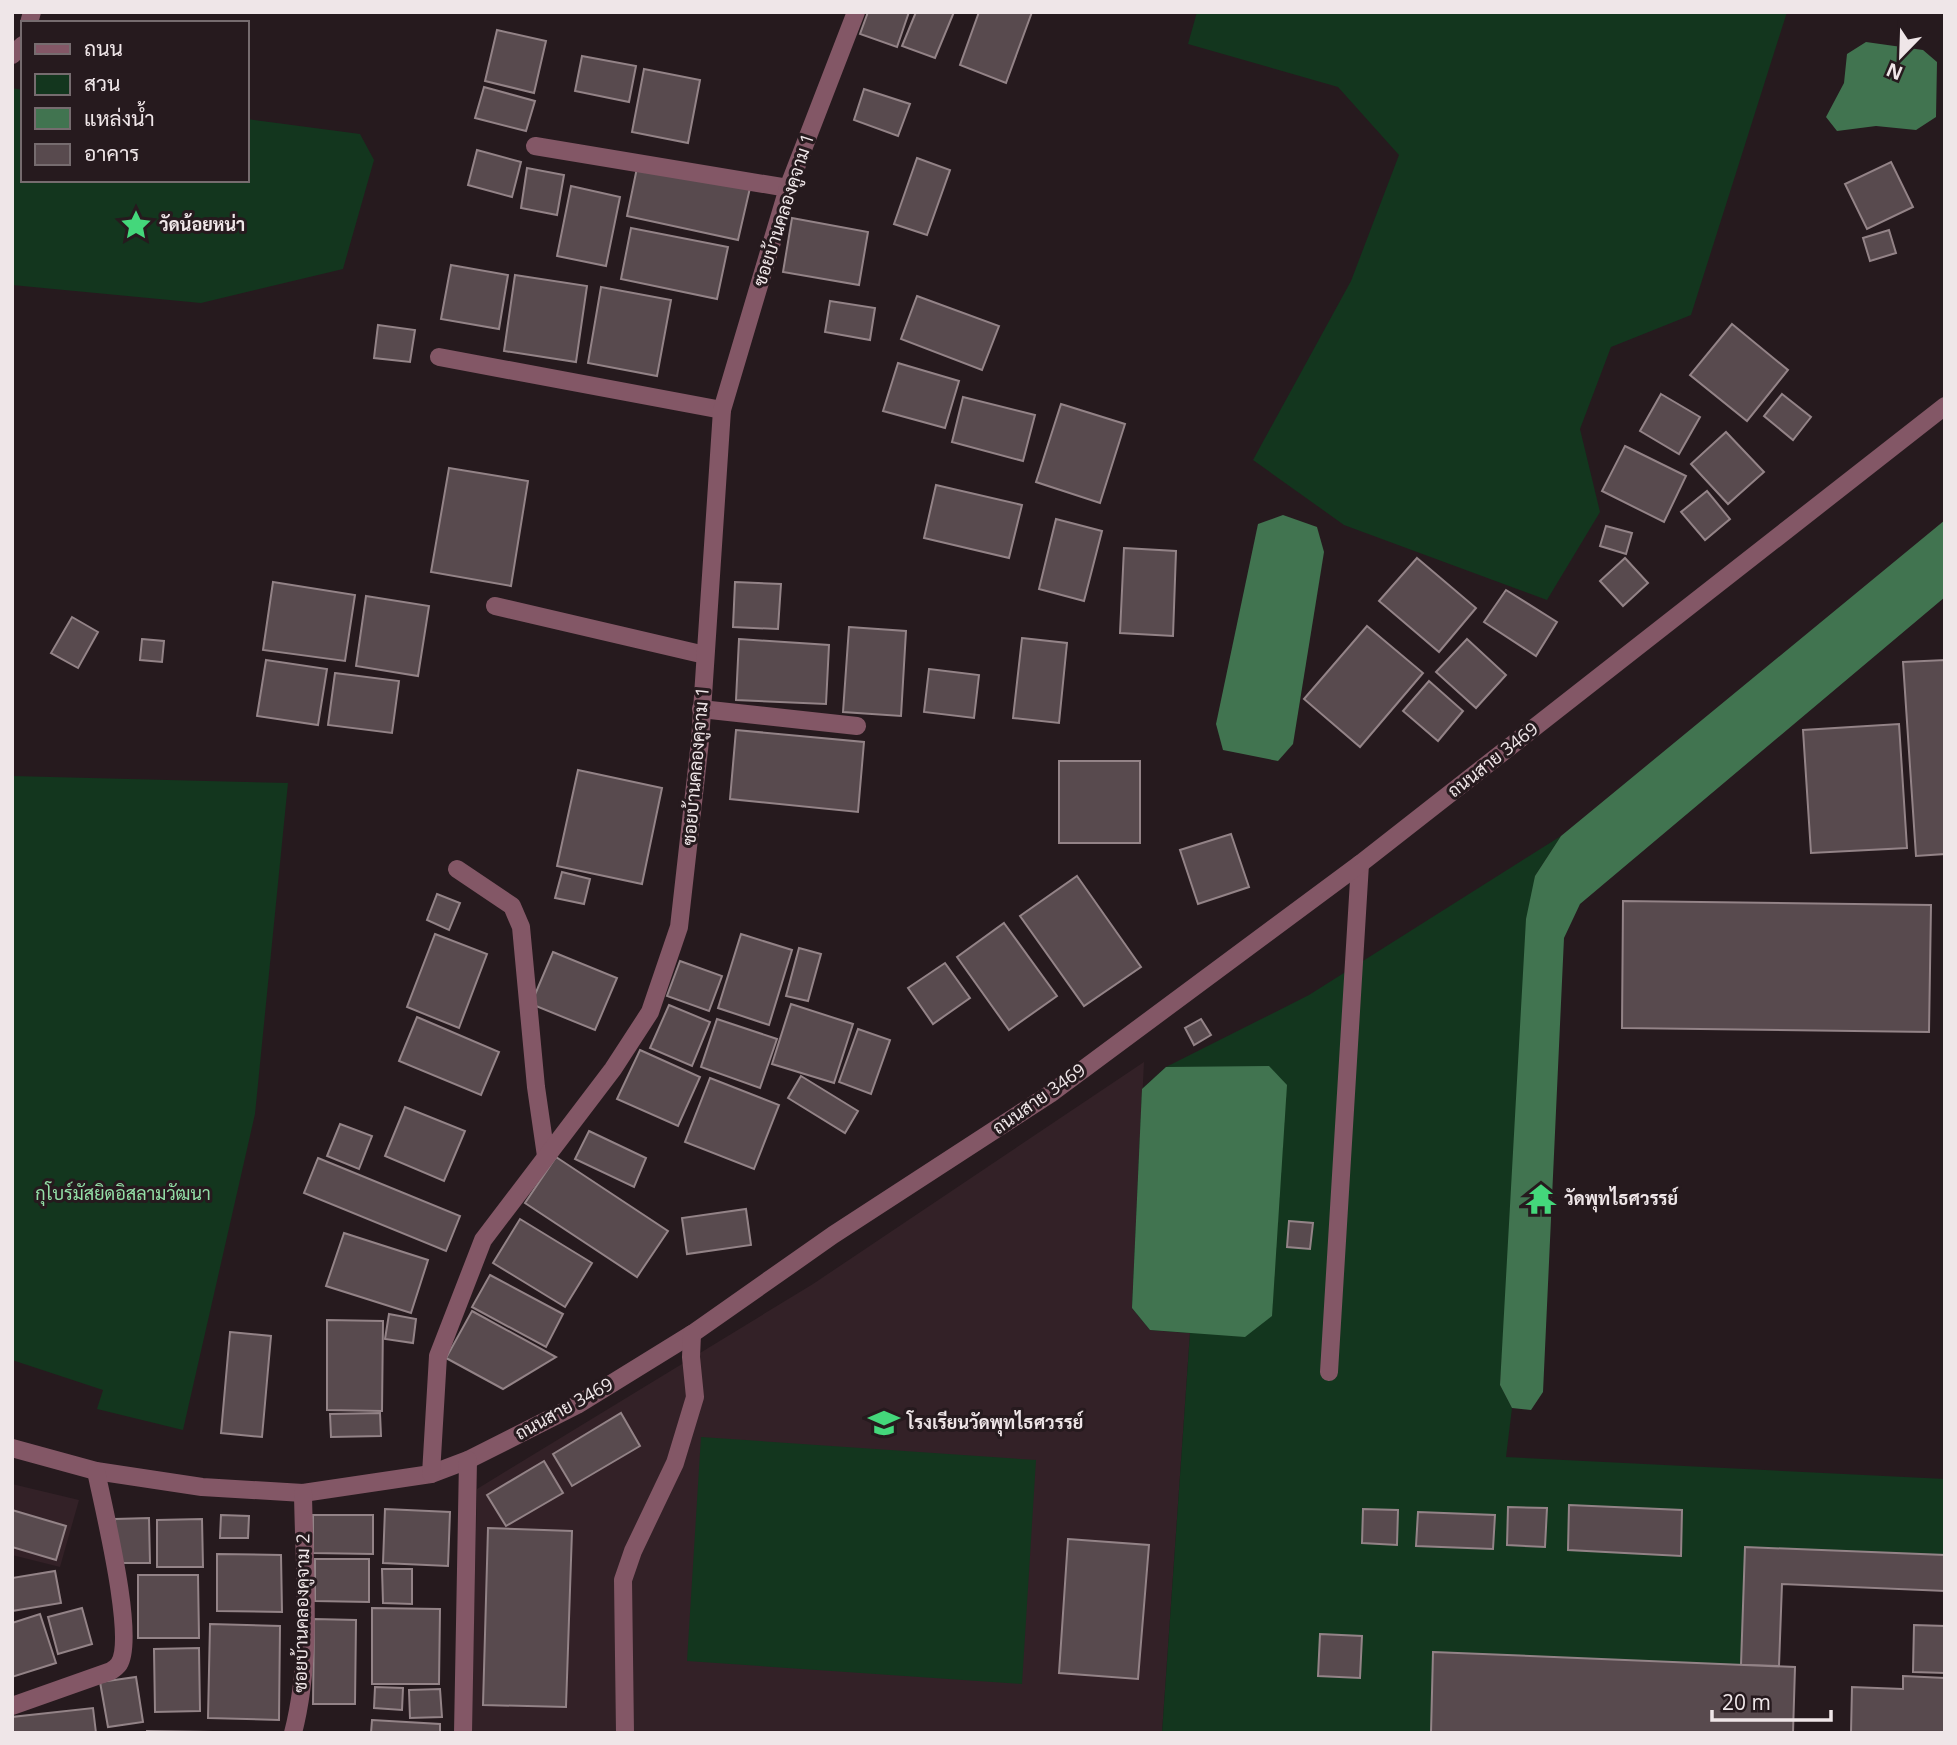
<svg xmlns="http://www.w3.org/2000/svg" width="1957" height="1745" font-family="'Open Sans',Sarabun,sans-serif">
<style>
.built{fill:#332127}
.green{fill:#13361e}
.water{fill:#417450}
.building{fill:#584a4e;stroke:#938387;stroke-width:2}
.lines{fill:none;stroke-linecap:round;stroke-linejoin:round}
.minor{stroke:#835766;stroke-width:18}
.labels{text-anchor:middle;stroke-width:6;stroke-linejoin:round;paint-order:stroke}
.street-label{font-size:18px;fill:#efe6e8;stroke:#261a1e}
.poi-label{font-size:18px;font-weight:bold;fill:#efe6e8;stroke:#261a1e;text-anchor:start}
.park-label{font-size:18px;fill:#93dfa7;stroke:#261a1e}
</style>
<rect width="100%" height="100%" fill="#261a1e"/>
<g class="built">
<polygon points="1144,1062 1132,1308 1150,1330 1190,1333 1162,1733 471,1733 477,1489 813,1284"/>
<polygon points="12,1484 79,1500 60,1567 12,1555"/>
</g>
<g class="green">
<polygon points="1197,12 1787,12 1691,315 1611,347 1580,429 1600,512 1547,600 1344,525 1253,460 1351,281 1399,155 1338,87 1188,44"/>
<polygon points="12,88 23,90 23,180 247,180 247,119 360,134 374,160 343,269 201,303 12,285"/>
<polygon points="12,776 288,783 255,1114 183,1430 97,1409 103,1390 12,1360"/>
<polygon points="1561,836 1535,876 1500,1385 1512,1408 1506,1457 1945,1479 1945,1555 1746,1547 1741,1665 1434,1652 1431,1733 1162,1733 1190,1333 1150,1330 1132,1308 1142,1089 1166,1067 1309,995"/>
<polygon points="701,1437 1036,1460 1022,1684 687,1661"/>
</g>
<g class="water">
<polygon points="1866,42 1923,50 1937,62 1936,117 1916,130 1876,126 1837,131 1826,117 1844,83 1847,54"/>
<polygon points="1283,515 1317,527 1324,552 1293,744 1278,761 1223,750 1216,724 1258,524"/>
<polygon points="1945,520 1945,597 1580,904 1564,938 1543,1392 1531,1410 1512,1408 1500,1385 1526,919 1535,876 1561,836"/>
<polygon points="1269,1066 1287,1085 1272,1316 1245,1337 1150,1330 1132,1308 1142,1089 1166,1067"/>
</g>
<g class="building">
<polygon points="868,12 909,12 897,47 860,34"/>
<polygon points="916,12 954,12 935,58 902,46"/>
<polygon points="979,12 1032,12 1006,83 960,65"/>
<polygon points="497,30 546,41 534,93 485,81"/>
<polygon points="582,56 636,66 629,102 575,91"/>
<polygon points="644,69 700,80 688,143 632,132"/>
<polygon points="484,87 535,101 526,131 475,118"/>
<polygon points="864,89 910,104 898,136 854,120"/>
<polygon points="477,150 521,162 512,197 468,185"/>
<polygon points="917,158 950,170 927,235 894,224"/>
<polygon points="1891,162 1913,207 1867,229 1845,184"/>
<polygon points="638,163 750,188 738,240 627,216"/>
<polygon points="527,168 564,175 557,215 521,208"/>
<polygon points="571,186 620,197 606,266 557,256"/>
<polygon points="792,218 868,232 859,285 783,272"/>
<polygon points="631,228 728,247 717,299 621,279"/>
<polygon points="1889,230 1896,253 1870,261 1863,238"/>
<polygon points="451,265 508,275 499,329 441,319"/>
<polygon points="515,275 587,286 576,362 504,351"/>
<polygon points="601,287 671,300 657,376 588,363"/>
<polygon points="917,296 999,326 982,370 901,339"/>
<polygon points="830,301 875,308 870,340 825,332"/>
<polygon points="1732,324 1788,370 1747,421 1690,375"/>
<polygon points="378,325 415,330 410,362 374,358"/>
<polygon points="898,363 959,381 945,428 883,411"/>
<polygon points="1661,394 1700,417 1679,454 1640,431"/>
<polygon points="1782,394 1811,417 1793,440 1764,416"/>
<polygon points="963,397 1035,415 1023,461 952,442"/>
<polygon points="1061,404 1125,424 1100,503 1036,482"/>
<polygon points="1726,432 1764,472 1728,504 1691,464"/>
<polygon points="1625,446 1686,476 1664,522 1602,491"/>
<polygon points="449,468 528,481 511,586 431,572"/>
<polygon points="936,485 1022,505 1009,558 924,538"/>
<polygon points="1707,491 1730,519 1705,540 1681,512"/>
<polygon points="1056,519 1102,531 1084,601 1039,589"/>
<polygon points="1606,526 1632,533 1626,554 1600,546"/>
<polygon points="1124,548 1176,551 1173,636 1120,633"/>
<polygon points="1417,558 1476,608 1439,652 1379,601"/>
<polygon points="1625,558 1648,583 1623,606 1600,581"/>
<polygon points="273,582 355,595 345,661 263,650"/>
<polygon points="735,582 781,584 778,629 733,627"/>
<polygon points="1506,590 1557,622 1536,656 1484,622"/>
<polygon points="366,596 429,606 418,676 356,666"/>
<polygon points="72,617 98,632 78,668 51,653"/>
<polygon points="1367,626 1423,673 1360,747 1304,699"/>
<polygon points="849,627 906,631 901,716 843,712"/>
<polygon points="1022,638 1067,643 1059,723 1013,718"/>
<polygon points="142,639 164,641 162,662 140,660"/>
<polygon points="739,639 829,645 826,704 736,700"/>
<polygon points="1467,639 1506,675 1476,708 1436,672"/>
<polygon points="266,660 327,669 318,725 257,716"/>
<polygon points="1945,660 1945,854 1916,856 1903,662"/>
<polygon points="929,669 979,675 974,718 924,712"/>
<polygon points="335,673 399,681 392,733 328,725"/>
<polygon points="1429,681 1463,711 1438,741 1403,711"/>
<polygon points="1899,724 1907,848 1811,853 1803,730"/>
<polygon points="736,730 864,742 858,812 730,799"/>
<rect x="1059" y="761" width="81" height="82"/>
<polygon points="578,770 662,788 642,884 557,866"/>
<polygon points="1231,834 1249,887 1198,904 1180,850"/>
<polygon points="562,872 590,879 584,904 555,898"/>
<polygon points="1077,876 1141,967 1084,1006 1020,916"/>
<polygon points="437,894 460,903 449,930 427,920"/>
<polygon points="1623,901 1931,905 1929,1032 1622,1028"/>
<polygon points="1004,923 1057,996 1009,1030 957,957"/>
<polygon points="435,934 487,954 459,1028 407,1007"/>
<polygon points="741,934 792,950 769,1025 718,1008"/>
<polygon points="799,948 821,954 808,1001 786,996"/>
<polygon points="553,952 617,978 595,1030 531,1004"/>
<polygon points="680,961 722,976 709,1011 667,996"/>
<polygon points="945,963 970,998 933,1024 908,988"/>
<polygon points="791,1004 853,1024 834,1083 772,1064"/>
<polygon points="669,1005 710,1022 692,1066 650,1048"/>
<polygon points="417,1017 499,1052 481,1095 399,1061"/>
<polygon points="717,1019 777,1039 760,1088 701,1067"/>
<polygon points="1201,1019 1211,1035 1194,1045 1185,1028"/>
<polygon points="858,1029 890,1040 871,1094 839,1082"/>
<polygon points="640,1050 700,1077 678,1126 617,1099"/>
<polygon points="801,1076 858,1111 845,1133 788,1098"/>
<polygon points="710,1078 779,1105 754,1169 685,1142"/>
<polygon points="405,1107 465,1131 444,1181 385,1156"/>
<polygon points="340,1124 372,1136 359,1169 327,1156"/>
<polygon points="589,1131 646,1158 634,1187 575,1159"/>
<polygon points="556,1157 668,1231 637,1277 525,1203"/>
<polygon points="318,1158 460,1216 446,1251 304,1193"/>
<polygon points="746,1209 751,1245 687,1254 682,1218"/>
<polygon points="520,1219 592,1263 565,1307 493,1263"/>
<polygon points="1289,1221 1313,1223 1310,1249 1287,1247"/>
<polygon points="344,1233 428,1260 411,1313 326,1286"/>
<polygon points="490,1275 563,1314 546,1347 472,1307"/>
<polygon points="472,1311 556,1357 503,1389 446,1358"/>
<polygon points="389,1314 416,1319 413,1343 385,1339"/>
<polygon points="327,1320 383,1321 382,1411 327,1410"/>
<polygon points="230,1332 271,1336 262,1437 221,1433"/>
<polygon points="380,1413 381,1436 331,1437 330,1414"/>
<polygon points="621,1413 640,1446 572,1486 553,1454"/>
<polygon points="544,1461 563,1493 506,1526 487,1495"/>
<polygon points="1569,1505 1682,1510 1681,1556 1568,1550"/>
<polygon points="1508,1507 1547,1508 1545,1547 1507,1545"/>
<polygon points="385,1509 450,1512 448,1566 383,1563"/>
<polygon points="1363,1509 1398,1510 1397,1545 1362,1543"/>
<polygon points="12,1510 66,1526 56,1560 12,1547"/>
<polygon points="1418,1512 1495,1515 1493,1549 1416,1546"/>
<polygon points="221,1515 249,1516 248,1538 220,1538"/>
<polygon points="313,1515 373,1515 373,1554 313,1553"/>
<polygon points="149,1518 150,1563 116,1563 115,1519"/>
<polygon points="202,1519 203,1567 157,1567 157,1520"/>
<polygon points="488,1528 572,1531 566,1707 483,1705"/>
<polygon points="1068,1539 1149,1545 1138,1679 1059,1673"/>
<polygon points="1745,1547 1945,1555 1945,1591 1782,1584 1779,1666 1741,1665"/>
<polygon points="217,1554 281,1555 282,1612 217,1611"/>
<polygon points="315,1559 369,1559 369,1602 315,1601"/>
<polygon points="382,1569 412,1569 412,1604 383,1603"/>
<polygon points="55,1571 61,1603 12,1611 12,1578"/>
<polygon points="138,1575 198,1575 199,1638 138,1638"/>
<polygon points="82,1608 92,1644 58,1654 48,1617"/>
<polygon points="372,1608 440,1609 439,1684 372,1684"/>
<polygon points="40,1614 56,1663 12,1677 12,1623"/>
<polygon points="314,1619 356,1620 355,1704 313,1704"/>
<polygon points="210,1624 280,1626 279,1720 208,1718"/>
<polygon points="1914,1625 1945,1626 1945,1673 1913,1672"/>
<polygon points="1320,1634 1362,1636 1360,1678 1318,1676"/>
<polygon points="199,1648 200,1711 155,1712 154,1649"/>
<polygon points="1433,1652 1795,1667 1793,1733 1431,1733"/>
<polygon points="1903,1676 1945,1678 1945,1733 1851,1733 1852,1687 1903,1689"/>
<polygon points="136,1677 143,1722 108,1727 100,1682"/>
<polygon points="375,1687 403,1688 402,1710 374,1708"/>
<polygon points="440,1689 442,1717 410,1718 409,1690"/>
<polygon points="93,1708 96,1733 12,1733 12,1717"/>
<polygon points="372,1720 440,1724 440,1733 371,1733"/>
<polygon points="147,1731 212,1732 212,1733 147,1733"/>
</g>
<g class="lines">
<g class="minor">
<polyline points="29,23 32,12"/>
<polyline points="12,55 23,45"/>
<polyline points="535,146 788,188"/>
<polyline points="439,357 722,410"/>
<polyline points="495,606 705,655"/>
<polyline points="701,709 857,726"/>
<polyline points="457,869 512,906 521,927 536,1087 546,1156"/>
<polyline points="1329,1372 1360,864"/>
<polyline points="12,1448 96,1471 202,1487 303,1493 431,1474 468,1460 577,1405 692,1334 833,1235 1050,1094 1360,864 1945,406"/>
<polyline points="431,1474 438,1356 483,1240 613,1069 650,1012 679,927 700,741 722,410 788,188 856,12"/>
<path d="M12,1706L111,1671C114,1669 117,1667 119,1664C136,1638 103,1506 96,1471"/>
<path d="M293,1733C313,1656 304,1571 303,1493"/>
<polyline points="463,1733 468,1460"/>
<polyline points="625,1733 623,1580 633,1551 675,1463 695,1397 691,1357 692,1334"/>
</g>
</g>
<defs>
<symbol id="sight-bare" viewBox="-9 -9 18 18"><path d="M0-6L1.8-2.2L6-1.7L2.9 1.2L3.7 5.4L0 3.3L-3.7 5.4L-2.9 1.2L-6-1.7L-1.8-2.2Z" fill="#44d77b" stroke="#261a1e" stroke-width="2.5" paint-order="stroke"/></symbol>
<symbol id="temple-bare" viewBox="-9 -9 18 18"><path d="M0-6L5-2H3V0L6.5 2.5H4V6H1.5V3h-3V6H-4V2.5H-6.5L-3 0V-2H-5Z" fill="#44d77b" stroke="#261a1e" stroke-width="2.5" paint-order="stroke"/></symbol>
<symbol id="school-bare" viewBox="-9 -9 18 18"><path d="M0-5L7-2L0 1L-7-2ZM-4 1L0 2.5L4 1V4Q0 6-4 4Z" fill="#44d77b" stroke="#261a1e" stroke-width="2.5" paint-order="stroke"/></symbol>
</defs>
<g fill-rule="evenodd">
<use href="#sight-bare" x="114" y="203" width="44" height="44"/>
<use href="#temple-bare" x="1519" y="1177" width="44" height="44"/>
<use href="#school-bare" x="862" y="1401" width="44" height="44"/>
</g>
<g class="labels">
<g class="street-label">
<text transform="translate(784 210) rotate(-72)" y="6">ซอยบ้านคลองคูจาม 1</text>
<text transform="translate(1493 760) rotate(-38)" y="6">ถนนสาย 3469</text>
<text transform="translate(696 766) rotate(-85)" y="6">ซอยบ้านคลองคูจาม 1</text>
<text transform="translate(1039 1099) rotate(-35)" y="6">ถนนสาย 3469</text>
<text transform="translate(564 1409) rotate(-29)" y="6">ถนนสาย 3469</text>
<text transform="translate(302 1613) rotate(-89)" y="6">ซอยบ้านคลองคูจาม 2</text>
</g>
<g class="poi-label">
<text x="159" y="231">วัดน้อยหน่า</text>
<text x="1564" y="1205">วัดพุทไธศวรรย์</text>
<text x="907" y="1429">โรงเรียนวัดพุทไธศวรรย์</text>
</g>
<g class="park-label">
<text x="123" y="1200">กุโบร์มัสยิดอิสลามวัฒนา</text>
</g>
</g>
<rect width="1957" height="1745" fill="none" stroke="#efe6e8" stroke-width="28"/>
<rect x="21" y="21" width="228" height="161" fill="#261a1e" stroke="#766c6f" stroke-width="2"/>
<rect x="35" y="44" width="35" height="10" fill="#835766" stroke="#766c6f" stroke-width="2"/>
<text x="84" y="56" font-size="21" fill="#efe6e8">ถนน</text>
<rect x="35" y="74" width="35" height="21" fill="#13361e" stroke="#766c6f" stroke-width="2"/>
<text x="84" y="91" font-size="21" fill="#efe6e8">สวน</text>
<rect x="35" y="108" width="35" height="21" fill="#417450" stroke="#766c6f" stroke-width="2"/>
<text x="84" y="126" font-size="21" fill="#efe6e8">แหล่งน้ำ</text>
<rect x="35" y="144" width="35" height="21" fill="#584a4e" stroke="#766c6f" stroke-width="2"/>
<text x="84" y="161" font-size="21" fill="#efe6e8">อาคาร</text>
<g transform="translate(1901 56) rotate(203)" stroke="#261a1e" stroke-width="5" paint-order="stroke">
<path d="M0-5L12 26L0 18L-12 26Z" fill="#efe6e8"/>
<text y="-10" font-size="19" font-weight="bold" text-anchor="middle" fill="#efe6e8">N</text>
</g>
<path d="M1712 1710v10h119v-10" fill="none" stroke="#efe6e8" stroke-width="3.5"/>
<text x="1722" y="1710" font-size="21" fill="#efe6e8" stroke="#261a1e" stroke-width="5" paint-order="stroke">20 m</text>
</svg>
